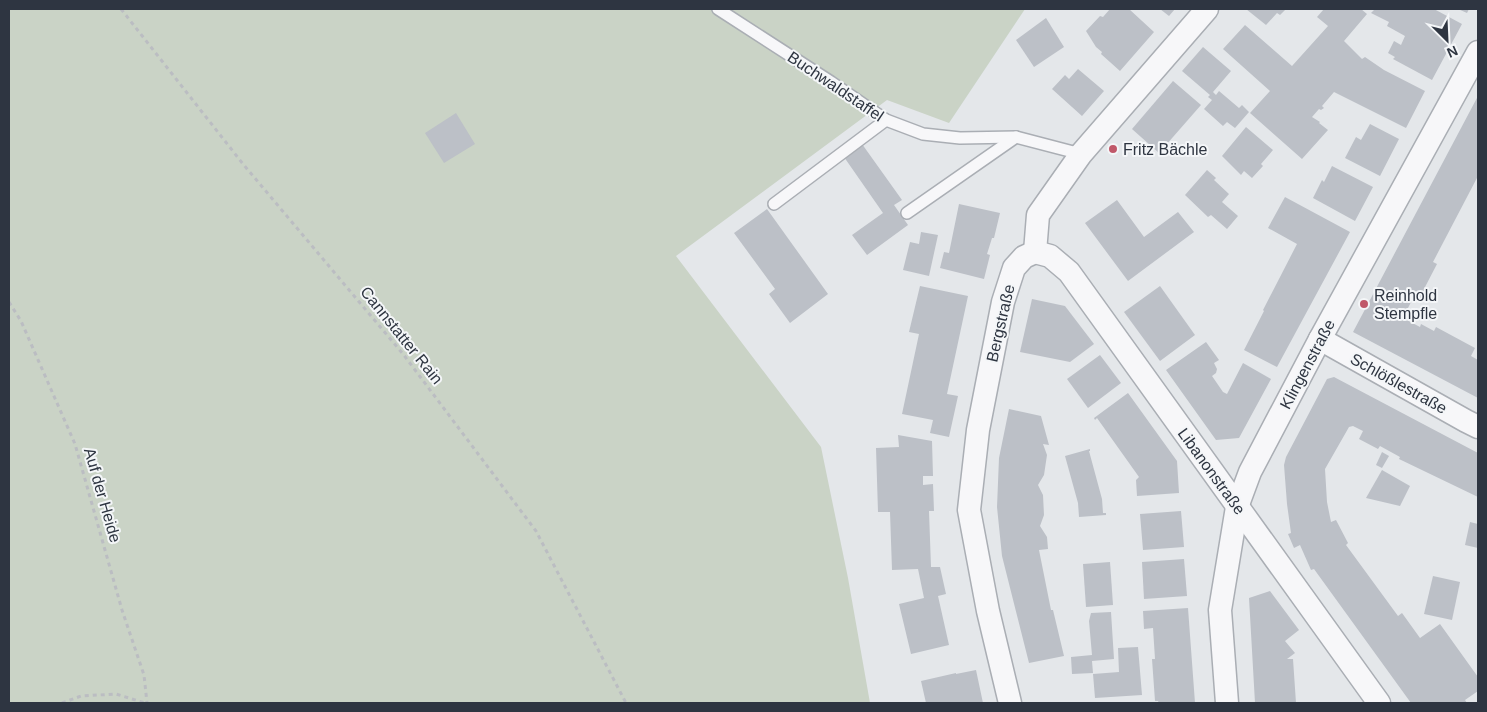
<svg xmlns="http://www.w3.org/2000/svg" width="1487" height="712" font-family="Helvetica,sans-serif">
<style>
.green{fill:#cad3c6}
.building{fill:#bcc0c7}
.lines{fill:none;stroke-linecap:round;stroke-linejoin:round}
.lane-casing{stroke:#aaaeb4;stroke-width:14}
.street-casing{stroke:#aaaeb4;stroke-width:25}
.path{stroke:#bbbdc2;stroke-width:3;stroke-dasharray:4 4;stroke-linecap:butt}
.lane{stroke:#f7f7f9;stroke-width:11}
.street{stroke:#f7f7f9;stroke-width:22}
.poi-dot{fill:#c05869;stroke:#f4f6f8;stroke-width:2}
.labels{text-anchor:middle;stroke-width:4;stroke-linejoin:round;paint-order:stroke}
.street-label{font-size:16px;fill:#2e3541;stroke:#f4f6f8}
.poi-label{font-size:16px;fill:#2e3541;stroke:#f4f6f8;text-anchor:start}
</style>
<rect width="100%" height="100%" fill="#e4e7ea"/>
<polygon class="green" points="9,9 1025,9 949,123 887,100 676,256 821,447 848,578 870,703 9,703"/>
<g class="building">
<polygon points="1110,9 1129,9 1154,32 1120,71 1101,54 1102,52 1096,47 1086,31 1100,16 1103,17"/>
<polygon points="1160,9 1175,9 1169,16"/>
<polygon points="1246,9 1286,9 1280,15 1277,13 1266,25"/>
<polygon points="1324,9 1361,9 1367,14 1344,41 1362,59 1365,57 1384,70 1425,91 1406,128 1334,92 1322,106 1324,108 1321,110 1319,109 1312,117 1320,122 1319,123 1328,130 1302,159 1250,113 1270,91 1223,49 1245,25 1292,66 1328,26 1317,17"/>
<polygon points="1375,9 1434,9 1462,24 1432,80 1393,59 1395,57 1388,53 1394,41 1401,45 1405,36 1387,26 1389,22 1371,13"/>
<polygon points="1458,9 1469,9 1467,13"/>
<polygon points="1046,18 1064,47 1034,67 1016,40"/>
<polygon points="1203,47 1231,71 1213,92 1216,95 1219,91 1239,108 1242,105 1249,112 1235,128 1227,122 1223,126 1204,109 1212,100 1208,97 1210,95 1182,71"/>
<polygon points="1078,69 1104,91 1082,116 1052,89 1065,75 1069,79"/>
<polygon points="1173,81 1201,105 1159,153 1132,129"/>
<polygon points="1478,96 1478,176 1433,262 1437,264 1424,289 1426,290 1422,299 1414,296 1403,318 1420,327 1421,324 1434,331 1436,327 1475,348 1471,356 1478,360 1478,398 1353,332"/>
<polygon points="456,113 475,144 444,163 425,133"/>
<polygon points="1370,124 1399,139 1380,176 1345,158 1356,137 1361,140"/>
<polygon points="1246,127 1273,150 1261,164 1263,166 1252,178 1244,171 1241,175 1222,156"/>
<polygon points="862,144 902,200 894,205 908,225 867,255 852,235 883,213 844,157"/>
<polygon points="1332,166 1373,187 1355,221 1313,198 1322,180 1324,182"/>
<polygon points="1207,170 1216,178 1214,180 1229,194 1222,202 1238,216 1227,229 1211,215 1208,217 1185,195"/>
<polygon points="1285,197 1350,232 1277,367 1244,350 1264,311 1263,310 1297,244 1268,228"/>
<polygon points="1117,200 1144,237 1178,212 1194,232 1128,281 1085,223"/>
<polygon points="959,204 1000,213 994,238 992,238 987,254 990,255 984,279 940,268 944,252 949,253"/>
<polygon points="767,209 828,294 790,323 769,294 775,289 734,233"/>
<polygon points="921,232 938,235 929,276 903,270 910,242 919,244"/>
<polygon points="920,286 968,296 947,394 958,396 949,437 930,433 933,420 902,414 919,334 909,332"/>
<polygon points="1160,286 1195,335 1160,361 1124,312"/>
<polygon points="1032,299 1065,306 1094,344 1070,362 1020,352"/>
<polygon points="1206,342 1219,360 1214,363 1217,369 1216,373 1212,376 1223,392 1227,394 1243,363 1271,379 1239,438 1216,440 1166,370"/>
<polygon points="1100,355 1121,383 1088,408 1067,379"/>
<polygon points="1334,377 1478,453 1478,497 1399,459 1400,457 1380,446 1378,449 1359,439 1363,431 1353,426 1349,427 1325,469 1327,502 1331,522 1336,520 1348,543 1346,545 1398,616 1402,613 1420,638 1440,624 1478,677 1478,691 1465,700 1467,703 1411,703 1314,569 1311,570 1300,545 1294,548 1288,534 1291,533 1287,504 1284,465 1286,457 1327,379"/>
<polygon points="1128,393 1177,461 1179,493 1137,496 1136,480 1139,477 1097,418 1095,420 1094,418"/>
<polygon points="1009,409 1041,416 1049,445 1043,444 1047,455 1044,475 1038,485 1043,495 1044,515 1040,526 1047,537 1048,549 1039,550 1051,610 1053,610 1064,656 1029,663 1002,556 997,507 999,458"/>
<polygon points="898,435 932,441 933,476 923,476 923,485 933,484 934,511 929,511 931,567 940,567 946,594 938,596 949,645 911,654 899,604 924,598 918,569 892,570 890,512 878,512 876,448 899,447"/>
<polygon points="1090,449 1090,451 1089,451 1102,499 1103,513 1106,513 1106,515 1079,517 1078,503 1065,456"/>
<polygon points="1382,452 1389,456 1382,468 1376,465"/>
<polygon points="1382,470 1410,486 1400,506 1366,498"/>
<polygon points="1181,511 1184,547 1143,550 1140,514"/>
<polygon points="1470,522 1478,524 1478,548 1465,545"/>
<polygon points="1184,559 1187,596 1144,599 1142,562"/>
<polygon points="1110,562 1113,605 1086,607 1083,564"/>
<polygon points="1433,576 1460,582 1452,620 1424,614"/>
<polygon points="1270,591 1299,630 1285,641 1295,653 1287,659 1293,659 1296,703 1255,703 1249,598"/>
<polygon points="1188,608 1195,703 1159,703 1158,701 1155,701 1152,659 1155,659 1153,628 1144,629 1143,611"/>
<polygon points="1111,612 1114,659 1092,661 1093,673 1072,674 1071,657 1092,655 1089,621 1091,613"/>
<polygon points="1138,647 1142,695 1095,698 1093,674 1119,672 1118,648"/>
<polygon points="976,670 983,703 926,703 921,681 956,673 956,674"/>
</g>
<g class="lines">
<defs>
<g id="lane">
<polyline points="718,9 831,82 886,120 923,134 960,138 1016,137 1081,154"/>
<polyline points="774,204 886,120"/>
<polyline points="907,213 1016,137"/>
</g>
<g id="street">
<polyline points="1035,252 1050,256 1069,272 1379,703"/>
<polyline points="1035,252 1038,215 1081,154 1207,9"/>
<polyline points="1320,339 1466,421 1478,427"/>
<polyline points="1010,703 988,611 969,510 978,430 1003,302 1014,268 1024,257 1035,252"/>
<polyline points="1227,703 1220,610 1237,507 1250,472 1320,339 1478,52"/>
</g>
</defs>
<use href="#lane" class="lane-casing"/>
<use href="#street" class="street-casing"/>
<g class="path">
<polyline points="121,9 243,164 403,354 536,531 626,703"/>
<polyline points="9,302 21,321 75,444 122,610 144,675 147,703"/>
<polyline points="62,703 81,696 116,694 145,703"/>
</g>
<use href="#lane" class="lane"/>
<use href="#street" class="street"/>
</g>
<g class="poi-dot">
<circle cx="1113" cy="149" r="5"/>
<circle cx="1364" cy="304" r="5"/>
</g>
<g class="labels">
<g class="street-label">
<text transform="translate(836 86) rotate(34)" y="6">Buchwaldstaffel</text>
<text transform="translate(1000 323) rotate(-77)" y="6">Bergstraße</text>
<text transform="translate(402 335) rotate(51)" y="6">Cannstatter Rain</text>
<text transform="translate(1307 364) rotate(-62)" y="6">Klingenstraße</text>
<text transform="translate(1399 383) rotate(29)" y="6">Schlößlestraße</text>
<text transform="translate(1212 471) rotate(54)" y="6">Libanonstraße</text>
<text transform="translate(103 495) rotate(74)" y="6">Auf der Heide</text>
</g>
<g class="poi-label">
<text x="1123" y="155">Fritz Bächle</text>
<text x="1374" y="301">Reinhold<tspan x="1374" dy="18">Stempfle</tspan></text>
</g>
</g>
<rect width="1487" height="712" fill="none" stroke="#2e3541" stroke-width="20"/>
<g transform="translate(1447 40) rotate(156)" stroke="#f4f6f8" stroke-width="4" paint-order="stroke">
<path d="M0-4L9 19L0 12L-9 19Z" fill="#2e3541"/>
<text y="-8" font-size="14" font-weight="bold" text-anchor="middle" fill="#2e3541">N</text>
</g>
</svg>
